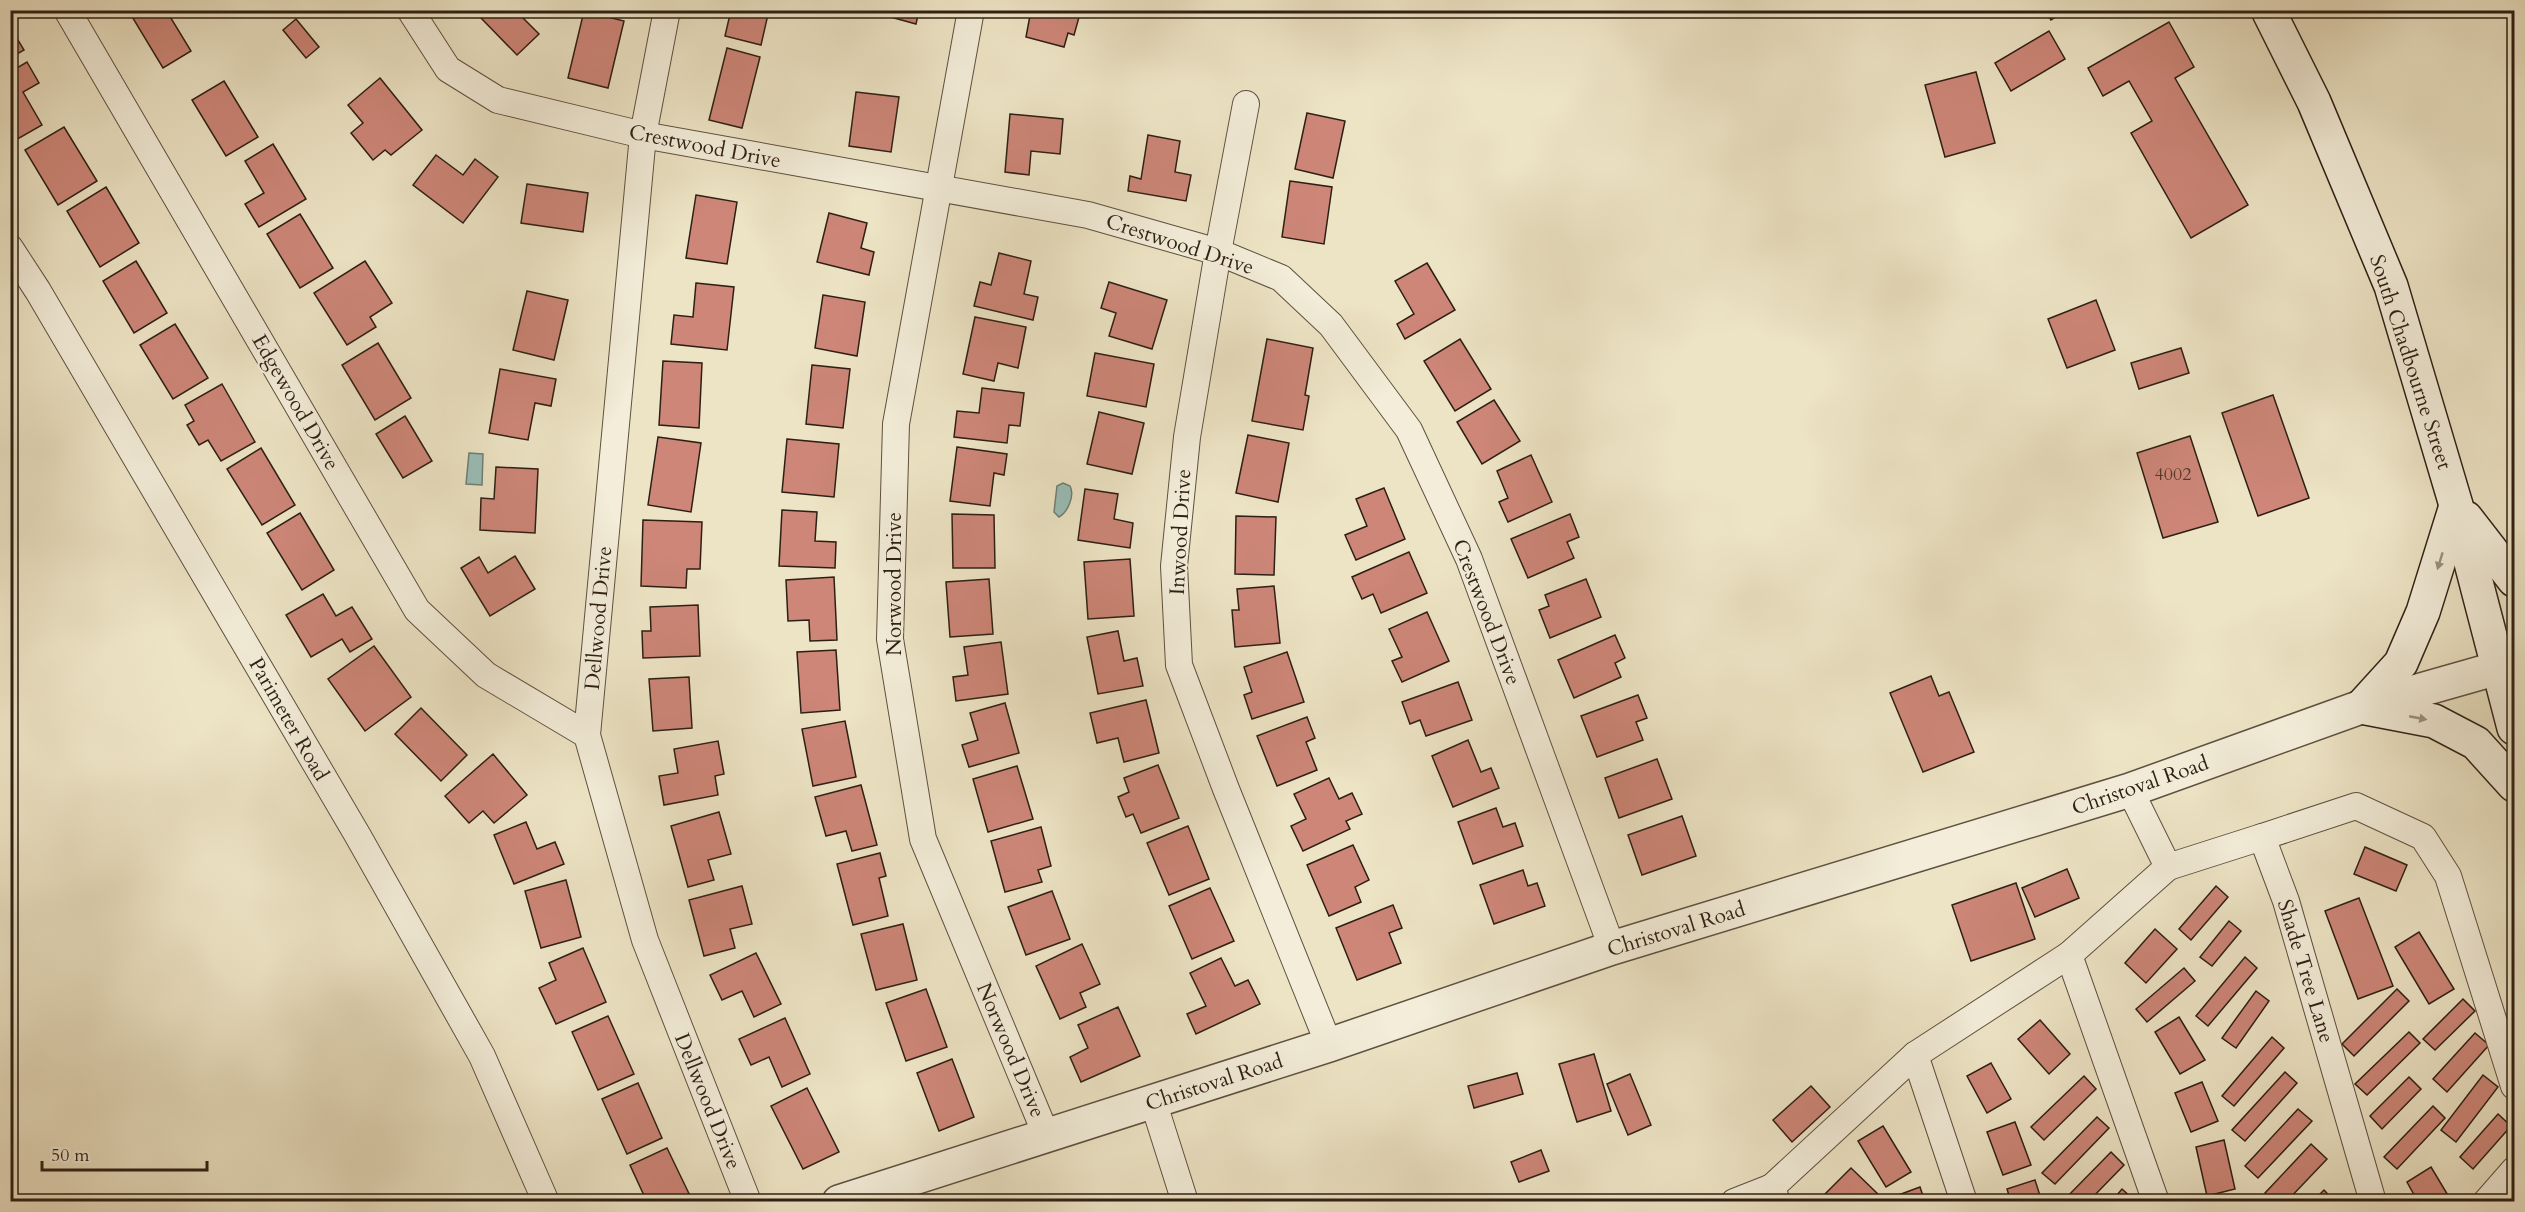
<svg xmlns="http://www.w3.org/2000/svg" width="2525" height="1212" font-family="Cardo,serif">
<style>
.water{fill:#9abeb8;stroke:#6f7e76;stroke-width:1.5}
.building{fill:#cd8678;stroke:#2e1f14;stroke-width:1.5}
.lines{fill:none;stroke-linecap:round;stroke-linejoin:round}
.minor-casing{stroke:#5e5040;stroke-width:28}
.tertiary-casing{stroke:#5e5040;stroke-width:36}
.secondary-casing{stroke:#2e1f14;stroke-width:36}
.minor{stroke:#f3edd9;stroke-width:26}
.tertiary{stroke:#f3edd9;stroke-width:33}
.secondary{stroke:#f3edd9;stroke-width:33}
.oneway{fill:#9a9080}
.labels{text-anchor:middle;stroke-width:4.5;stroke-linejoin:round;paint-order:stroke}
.number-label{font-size:18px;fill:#56392d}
.street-label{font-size:21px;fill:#2e1f14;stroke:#f3edd9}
</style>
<rect width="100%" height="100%" fill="#ede4c5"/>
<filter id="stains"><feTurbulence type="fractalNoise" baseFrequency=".00333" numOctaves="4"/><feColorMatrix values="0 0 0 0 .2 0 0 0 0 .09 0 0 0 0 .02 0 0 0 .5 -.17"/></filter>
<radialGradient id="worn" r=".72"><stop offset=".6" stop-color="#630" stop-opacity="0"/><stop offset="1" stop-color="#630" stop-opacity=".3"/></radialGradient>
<g class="water">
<polygon points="469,453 483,454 482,485 466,484"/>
<path d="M1063,483L1070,486C1075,495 1068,512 1059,517L1054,512L1057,486Z"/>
</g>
<g class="building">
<polygon points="128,10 166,10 191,51 163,68"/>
<polygon points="489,10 526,10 521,16 539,34 517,55 481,18"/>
<polygon points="731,10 769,10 761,45 725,36"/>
<polygon points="865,10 919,10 916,24"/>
<polygon points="1031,10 1081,10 1074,35 1068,33 1064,47 1026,37"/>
<polygon points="2045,10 2066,10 2051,20"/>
<polygon points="584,11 624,21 608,88 568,78"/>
<polygon points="296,19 319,47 306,58 283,30"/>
<polygon points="2169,22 2194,67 2175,78 2248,205 2191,238 2131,133 2152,121 2129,81 2103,96 2088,68"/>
<polygon points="10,27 24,50 10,58"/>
<polygon points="2049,31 2065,59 2011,91 1995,63"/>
<polygon points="727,48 760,57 742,128 709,120"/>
<polygon points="27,62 39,83 23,92 42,125 14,141 10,135 10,72"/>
<polygon points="1976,72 1995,143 1945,157 1925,85"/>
<polygon points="380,78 422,130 391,155 385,150 373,160 351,133 363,123 348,105"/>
<polygon points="224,81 258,137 226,156 192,100"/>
<polygon points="856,92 899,97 891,152 849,146"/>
<polygon points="1307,113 1345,121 1333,178 1295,169"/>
<polygon points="1010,114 1063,119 1060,154 1031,151 1029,175 1005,172"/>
<polygon points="64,127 97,181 58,205 25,150"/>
<polygon points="1148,135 1180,141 1175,172 1191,175 1186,201 1128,191 1130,176 1141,179"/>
<polygon points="273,144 306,199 259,227 245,204 264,193 245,161"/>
<polygon points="436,155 463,175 475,159 498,177 463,223 413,185"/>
<polygon points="1290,181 1332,187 1324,244 1282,237"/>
<polygon points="527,184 588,193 583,232 521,223"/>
<polygon points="106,187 139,243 100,267 67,211"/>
<polygon points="696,195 737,202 727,264 686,258"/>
<polygon points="829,213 867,223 861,248 874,252 869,275 817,262"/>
<polygon points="300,214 333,268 300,288 267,234"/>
<polygon points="999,253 1031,261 1024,294 1038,297 1033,320 974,306 980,282 991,285"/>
<polygon points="136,261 167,313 134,333 103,281"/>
<polygon points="365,261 392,303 370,317 376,327 347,345 314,293"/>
<polygon points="1427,263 1455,310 1405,339 1397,324 1414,314 1395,281"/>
<polygon points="1109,282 1167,300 1152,349 1109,336 1116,313 1101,308"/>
<polygon points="696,283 734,287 727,350 671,344 674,315 693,317"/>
<polygon points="527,291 568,300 554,360 513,350"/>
<polygon points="823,295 865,302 857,356 815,348"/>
<polygon points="2096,300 2115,350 2067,368 2048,319"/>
<polygon points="975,317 1026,327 1018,368 998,363 994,381 963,374"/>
<polygon points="175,324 208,378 173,399 140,345"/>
<polygon points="1267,339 1313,348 1305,395 1309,396 1303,430 1252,421"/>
<polygon points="1460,339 1491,389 1455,411 1424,361"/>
<polygon points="378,343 411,398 375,420 342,365"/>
<polygon points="2181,348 2189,373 2139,389 2131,363"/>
<polygon points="1095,353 1154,364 1146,407 1087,396"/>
<polygon points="663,361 702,363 699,428 659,425"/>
<polygon points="812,365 850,369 843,428 806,424"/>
<polygon points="500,369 556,379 551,406 535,403 528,440 489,433"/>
<polygon points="222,384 255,442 221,461 208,440 199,445 187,425 194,421 185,405"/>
<polygon points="982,388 1024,393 1020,426 1009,425 1007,443 954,437 957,411 979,413"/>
<polygon points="2273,395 2309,498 2258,516 2222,413"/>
<polygon points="1494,400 1520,441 1482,464 1457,422"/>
<polygon points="1099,412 1144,423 1132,474 1087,464"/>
<polygon points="405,416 432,461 403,478 376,434"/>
<polygon points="1248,435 1289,443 1278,502 1236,493"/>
<polygon points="2190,436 2218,522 2163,538 2137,453"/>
<polygon points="658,437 701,443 691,512 648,505"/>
<polygon points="787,439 839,444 834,497 782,492"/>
<polygon points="957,447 1007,454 1004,475 994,473 990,506 950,501"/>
<polygon points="261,448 295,505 262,525 227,469"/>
<polygon points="1531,455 1552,502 1508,522 1499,502 1508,498 1497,471"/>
<polygon points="496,467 538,469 535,533 480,530 481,498 494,499"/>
<polygon points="1384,488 1405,539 1356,560 1345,535 1367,526 1356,499"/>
<polygon points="1085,489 1118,494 1114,519 1133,523 1130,548 1078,540"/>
<polygon points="782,510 817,512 815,541 836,542 835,568 779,566"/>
<polygon points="300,513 334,570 302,590 267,533"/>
<polygon points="952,514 994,515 995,568 953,568"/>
<polygon points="1570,514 1579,537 1567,542 1574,558 1528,578 1511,539"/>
<polygon points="1236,516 1276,517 1274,575 1235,574"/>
<polygon points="643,520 702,522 700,569 687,569 686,588 641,586"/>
<polygon points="1409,552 1427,593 1381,613 1373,594 1362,599 1352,577"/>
<polygon points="515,556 535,589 490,616 461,568 479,557 488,573"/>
<polygon points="1130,559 1134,616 1088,619 1084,562"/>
<polygon points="834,577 837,640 810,641 809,620 788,621 786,580"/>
<polygon points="989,579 993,634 950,637 946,582"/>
<polygon points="1586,579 1601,617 1550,638 1539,610 1549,606 1545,595"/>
<polygon points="1274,586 1280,643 1235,647 1232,610 1239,610 1237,589"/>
<polygon points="323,594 336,616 352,607 372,639 350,652 342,639 311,657 286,615"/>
<polygon points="698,605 700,656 643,658 642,631 651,631 650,607"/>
<polygon points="1427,612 1449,661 1402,682 1392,661 1402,657 1389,629"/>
<polygon points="1118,631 1124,661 1137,658 1143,686 1098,694 1087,637"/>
<polygon points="1615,635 1625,658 1615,663 1621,677 1574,698 1558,660"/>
<polygon points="1001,642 1008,694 956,701 953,677 968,675 964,647"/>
<polygon points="374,646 411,697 365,731 328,679"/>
<polygon points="836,650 840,710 801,713 797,652"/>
<polygon points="1287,652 1304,702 1252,719 1244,695 1252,692 1244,667"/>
<polygon points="1931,676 1939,696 1949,692 1974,752 1923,772 1890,693"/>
<polygon points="689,677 692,728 653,731 649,679"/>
<polygon points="1458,682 1472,720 1426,736 1420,720 1410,724 1402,702"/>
<polygon points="1638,695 1647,718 1636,722 1643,740 1597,757 1581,716"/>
<polygon points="1146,700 1159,753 1124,762 1118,738 1097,743 1090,713"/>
<polygon points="1005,703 1019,753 969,767 962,745 978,740 970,713"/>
<polygon points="421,708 467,755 441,781 395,734"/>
<polygon points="1307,717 1315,738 1306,742 1317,770 1277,786 1257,736"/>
<polygon points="845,721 856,777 813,786 802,729"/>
<polygon points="1468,740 1481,772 1491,768 1499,788 1453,807 1432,756"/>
<polygon points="718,741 724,774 715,776 718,795 664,805 659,776 678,773 674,749"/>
<polygon points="493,754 527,795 494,823 483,811 469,823 445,796"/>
<polygon points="1657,759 1672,799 1619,818 1605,778"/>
<polygon points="1158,765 1179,818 1141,833 1133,814 1126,817 1118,797 1129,792 1124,778"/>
<polygon points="1017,766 1033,819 988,832 973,779"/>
<polygon points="1329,778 1339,799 1352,793 1362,814 1346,821 1350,829 1303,851 1291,826 1306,819 1294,794"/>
<polygon points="861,785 877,845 852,851 846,831 826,836 815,797"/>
<polygon points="1496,808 1503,827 1515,823 1523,846 1473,864 1458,822"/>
<polygon points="719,812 731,854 708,860 714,880 688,887 671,826"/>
<polygon points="1682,816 1696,856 1642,875 1628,835"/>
<polygon points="526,822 537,849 555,842 564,864 514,884 494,835"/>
<polygon points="1188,826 1209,879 1169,895 1147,843"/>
<polygon points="1041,827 1051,866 1038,870 1042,882 1005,892 991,841"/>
<polygon points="1353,845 1369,880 1355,887 1361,902 1329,916 1307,865"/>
<polygon points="2365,847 2407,865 2396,891 2354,874"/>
<polygon points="880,853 886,876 879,878 888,916 853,925 837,864"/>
<polygon points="2067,869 2079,898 2035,917 2022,888"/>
<polygon points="1523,870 1528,886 1537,883 1545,906 1494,924 1480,885"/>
<polygon points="566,880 581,937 541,948 525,891"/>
<polygon points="2016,883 2035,939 1971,961 1952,905"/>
<polygon points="742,886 752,924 730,929 735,948 704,956 689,900"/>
<polygon points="2216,886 2228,897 2191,940 2179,929"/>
<polygon points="1210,888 1234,941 1192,959 1169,906"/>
<polygon points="1052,891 1070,939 1026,955 1008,907"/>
<polygon points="2359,898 2393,986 2358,999 2325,911"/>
<polygon points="1393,905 1402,928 1389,933 1401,963 1357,980 1336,928"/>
<polygon points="2229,921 2241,931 2212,966 2200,957"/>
<polygon points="903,924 917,980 876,990 861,934"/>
<polygon points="2155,929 2177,949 2146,983 2125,963"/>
<polygon points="2419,932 2454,989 2429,1004 2395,947"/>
<polygon points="1082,944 1100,984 1080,993 1086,1007 1060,1019 1036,966"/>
<polygon points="583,948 606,1002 556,1024 539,988 556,980 549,963"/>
<polygon points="756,953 781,1004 754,1017 742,991 722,1000 710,975"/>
<polygon points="2245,957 2257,968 2208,1026 2196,1016"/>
<polygon points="1221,958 1235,986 1248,980 1260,1004 1196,1034 1187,1014 1206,1006 1190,973"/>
<polygon points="2184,968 2195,981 2147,1022 2136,1009"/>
<polygon points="926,989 947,1047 906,1061 886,1003"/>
<polygon points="2397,989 2409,1001 2354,1056 2342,1044"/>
<polygon points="2256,991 2269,1001 2236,1048 2222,1038"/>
<polygon points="2463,999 2475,1011 2435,1050 2423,1039"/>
<polygon points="1118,1007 1140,1056 1081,1082 1070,1057 1088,1048 1078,1025"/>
<polygon points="608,1016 634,1074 598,1090 572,1032"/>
<polygon points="2179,1017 2205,1060 2180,1074 2155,1032"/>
<polygon points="785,1018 810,1074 782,1087 769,1057 751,1065 739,1039"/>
<polygon points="2040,1020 2070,1054 2049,1074 2018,1039"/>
<polygon points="2409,1032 2420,1043 2367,1095 2355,1084"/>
<polygon points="2475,1033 2489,1045 2447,1092 2433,1079"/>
<polygon points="2272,1037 2284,1048 2234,1106 2222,1096"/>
<polygon points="1594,1054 1611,1111 1577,1122 1559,1064"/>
<polygon points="952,1059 974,1117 939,1131 917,1073"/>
<polygon points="1991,1063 2011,1099 1987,1113 1967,1076"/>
<polygon points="2285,1072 2297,1083 2245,1141 2232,1130"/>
<polygon points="1517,1073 1523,1094 1474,1108 1468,1086"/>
<polygon points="1630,1074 1651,1125 1628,1135 1607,1084"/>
<polygon points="2483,1075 2498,1087 2456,1142 2441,1130"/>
<polygon points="2084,1076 2096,1089 2044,1140 2031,1127"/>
<polygon points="2409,1077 2421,1089 2382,1129 2370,1116"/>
<polygon points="2202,1082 2218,1121 2191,1132 2175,1093"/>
<polygon points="638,1083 662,1138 627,1154 602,1099"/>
<polygon points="1811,1086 1830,1107 1792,1142 1773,1120"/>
<polygon points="807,1088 839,1152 803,1169 771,1106"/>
<polygon points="2433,1106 2445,1118 2397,1169 2384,1157"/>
<polygon points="2298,1109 2312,1121 2258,1178 2245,1166"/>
<polygon points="2498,1114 2511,1126 2473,1169 2460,1157"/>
<polygon points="2097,1117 2109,1128 2055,1184 2042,1173"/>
<polygon points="2015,1122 2031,1165 2003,1175 1987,1132"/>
<polygon points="1883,1126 1911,1172 1886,1187 1858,1141"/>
<polygon points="2224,1140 2235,1189 2207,1196 2196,1147"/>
<polygon points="2311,1144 2327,1159 2286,1202 2274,1202 2265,1193"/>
<polygon points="667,1148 693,1202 647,1202 630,1165"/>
<polygon points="1541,1150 1549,1171 1519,1182 1511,1162"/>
<polygon points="2111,1152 2124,1165 2088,1202 2062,1202"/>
<polygon points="2431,1167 2452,1202 2418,1202 2407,1182"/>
<polygon points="1851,1168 1880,1196 1874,1202 1817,1202"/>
<polygon points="2035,1180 2042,1202 2011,1202 2007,1189"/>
<polygon points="1920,1187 1925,1202 1895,1202 1893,1197"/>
<polygon points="2122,1189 2134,1200 2133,1202 2111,1202"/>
<polygon points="2324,1190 2335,1202 2312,1202"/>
</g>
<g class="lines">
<defs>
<g id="minor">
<polyline points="67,10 417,610 486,675 587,735"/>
<polyline points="410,10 448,69 498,100 643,135 1088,215 1218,252 1281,278 1331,325 1409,430 1469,559 1612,948"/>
<polyline points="667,10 643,135 587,735 645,940 748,1202"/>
<polyline points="971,10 896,424 890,639 923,839 1047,1137"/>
<polyline points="1246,104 1218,252 1187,437 1174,566 1179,665 1226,789 1329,1045"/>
<polyline points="10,248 38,291 358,836 482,1056 546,1202"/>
<polyline points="2130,790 2168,867 2262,837 2286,901 2373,1202"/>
<polyline points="2262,837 2356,806 2423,837 2448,876 2514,1086"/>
<polyline points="2069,955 2156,1202"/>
<polyline points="1153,1101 1185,1202"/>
<polyline points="1734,1202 1772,1187"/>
<polyline points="1777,1202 1772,1187 1915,1055"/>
<polyline points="1964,1202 1915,1055 2069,955 2168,867"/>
<polyline points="2486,1202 2514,1170"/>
</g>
<polyline id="tertiary" points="839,1202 1329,1045 1612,948 2130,790 2361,707 2498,668"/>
<g id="secondary">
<polyline points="2268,10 2314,102 2391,286 2456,505 2514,728"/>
<polyline points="2466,518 2514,580"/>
<polyline points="2361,707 2401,663 2423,612 2456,506"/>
<polyline points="2361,707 2434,721 2476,743 2514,785"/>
</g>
</defs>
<use href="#minor" class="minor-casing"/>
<use href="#tertiary" class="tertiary-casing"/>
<use href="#secondary" class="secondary-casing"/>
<use href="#minor" class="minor"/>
<use href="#tertiary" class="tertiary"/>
<use href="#secondary" class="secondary"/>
</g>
<defs><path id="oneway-solid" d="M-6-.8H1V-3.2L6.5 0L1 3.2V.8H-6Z" transform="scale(1.5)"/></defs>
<g class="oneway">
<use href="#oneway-solid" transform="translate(2440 561) rotate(107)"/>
<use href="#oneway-solid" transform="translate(2418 718) rotate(11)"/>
</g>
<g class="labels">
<g class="number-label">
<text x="2173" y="480">4002</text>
</g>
<g class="street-label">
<text transform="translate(705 146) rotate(11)" y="7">Crestwood Drive</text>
<text transform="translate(1180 244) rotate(18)" y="7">Crestwood Drive</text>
<text transform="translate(2411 362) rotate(72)" y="7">South Chadbourne Street</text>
<text transform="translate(296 402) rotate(60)" y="7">Edgewood Drive</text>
<text transform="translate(1180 532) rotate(-87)" y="7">Inwood Drive</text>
<text transform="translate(894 584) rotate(-90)" y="7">Norwood Drive</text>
<text transform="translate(1487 612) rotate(69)" y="7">Crestwood Drive</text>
<text transform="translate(598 618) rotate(-85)" y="7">Dellwood Drive</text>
<text transform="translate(289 719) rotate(60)" y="7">Parimeter Road</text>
<text transform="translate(2140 785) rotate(-19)" y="7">Christoval Road</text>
<text transform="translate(1676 929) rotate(-17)" y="7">Christoval Road</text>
<text transform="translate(2306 971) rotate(73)" y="7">Shade Tree Lane</text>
<text transform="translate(1011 1050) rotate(67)" y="7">Norwood Drive</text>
<text transform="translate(1214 1082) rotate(-18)" y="7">Christoval Road</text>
<text transform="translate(708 1101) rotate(68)" y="7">Dellwood Drive</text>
</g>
</g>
<rect width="2525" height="1212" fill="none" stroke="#ede4c5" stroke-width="36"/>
<rect x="12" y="12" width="2501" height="1188" fill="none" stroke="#2e1f14" stroke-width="3"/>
<rect x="18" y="18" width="2489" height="1176" fill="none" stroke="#2e1f14" stroke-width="1.5"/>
<path d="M42 1161v9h165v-9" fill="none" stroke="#2e1f14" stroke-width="3"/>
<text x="51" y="1161" font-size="18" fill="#2e1f14" stroke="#f3edd9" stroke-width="4.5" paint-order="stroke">50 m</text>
<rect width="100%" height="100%" filter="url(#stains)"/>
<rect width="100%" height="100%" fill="url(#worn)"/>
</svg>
